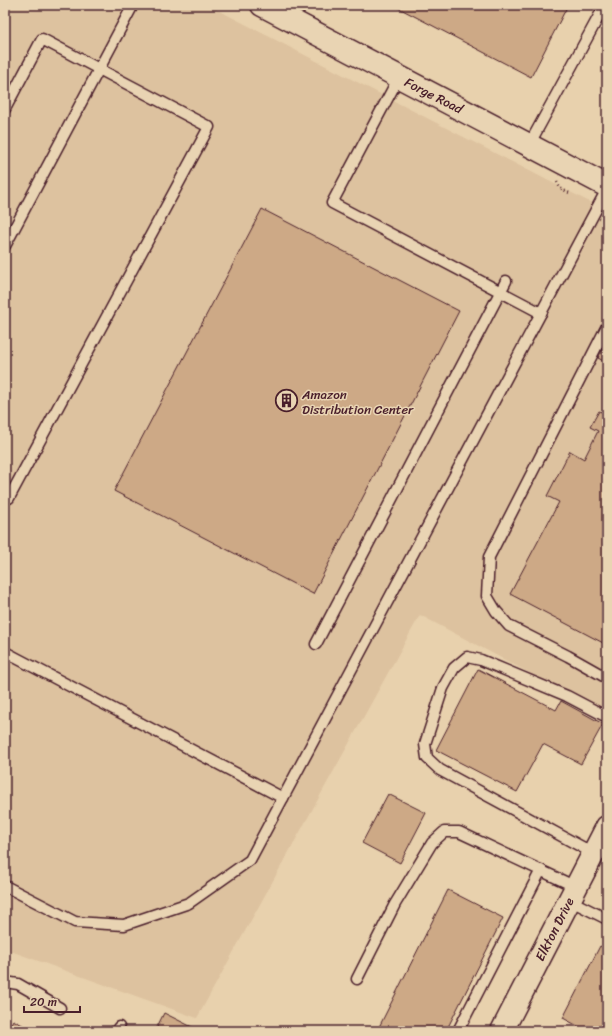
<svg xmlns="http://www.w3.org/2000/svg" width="612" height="1036" font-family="Sriracha,sans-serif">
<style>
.built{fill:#ddc29f}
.building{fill:#cda986;stroke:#4a1f2b}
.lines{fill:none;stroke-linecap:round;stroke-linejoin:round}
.lane-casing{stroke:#4a1f2b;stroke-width:13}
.secondary-casing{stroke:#4a1f2b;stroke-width:25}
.path{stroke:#4a1f2b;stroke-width:2.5;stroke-dasharray:1 3;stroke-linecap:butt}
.lane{stroke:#e9d4b3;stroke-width:10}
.secondary{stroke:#e9d4b3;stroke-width:22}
.labels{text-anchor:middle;stroke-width:3;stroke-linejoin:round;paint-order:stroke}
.street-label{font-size:13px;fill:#4a1f2b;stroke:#e9d4b3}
.poi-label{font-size:13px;fill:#4a1f2b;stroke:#e9d4b3;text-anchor:start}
</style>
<rect width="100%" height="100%" fill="#e8d1ad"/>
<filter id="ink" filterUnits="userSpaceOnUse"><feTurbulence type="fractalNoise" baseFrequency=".025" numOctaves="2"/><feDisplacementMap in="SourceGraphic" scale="8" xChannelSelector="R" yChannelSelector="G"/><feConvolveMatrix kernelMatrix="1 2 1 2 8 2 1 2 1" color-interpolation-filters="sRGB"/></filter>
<g filter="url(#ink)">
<polygon class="built" points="6,5 208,5 607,211 607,714 420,615 197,1018 5,949"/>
<g class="building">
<polygon points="393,5 568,5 531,77"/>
<polygon points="262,209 459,311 313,594 114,491"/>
<polygon points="607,340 607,363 598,358"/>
<polygon points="599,411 607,414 607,645 510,594 559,502 547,496 570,451 584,459 598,431 590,427"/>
<polygon points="478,669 556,710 561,701 603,724 581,764 543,744 517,792 436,750"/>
<polygon points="388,794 426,813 400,863 362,843"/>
<polygon points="448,890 503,918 446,1031 381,1031 378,1029"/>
<polygon points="600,946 607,949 607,1031 587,1031 563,1018"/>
<polygon points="164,1013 200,1031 155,1031"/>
<polygon points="13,1020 34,1031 7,1031"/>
</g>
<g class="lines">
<defs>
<g id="lane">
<polyline points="289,19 296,5"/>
<polyline points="399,77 332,203 541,313"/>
<polyline points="5,109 42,39 209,127 9,498"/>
<polyline points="529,145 605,5"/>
<polyline points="5,246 133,5"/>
<polyline points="607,326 489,557 487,596 496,611 509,626 568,656 607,678"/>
<polyline points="316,644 506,281"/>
<polyline points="5,652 283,798"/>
<polyline points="593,853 440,770 427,758 425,744 443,688 454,668 467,657 481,660 567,696 607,717"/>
<polyline points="5,886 75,922 124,925 189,903 250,860 607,189"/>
<polyline points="569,900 607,919"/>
<polyline points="357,979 395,904 432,843 444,832 459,832 576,887"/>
<polyline points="5,982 18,984 60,1008"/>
<polyline points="116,1031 119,1027"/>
<polyline points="458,1031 541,870"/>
</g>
<g id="secondary">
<polyline points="262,5 607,186"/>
<polyline points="502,1031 607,827"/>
</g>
</defs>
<use href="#lane" class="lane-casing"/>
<use href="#secondary" class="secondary-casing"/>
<g class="path">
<polyline points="234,5 242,9"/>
<polyline points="557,182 560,188 571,194"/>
</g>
<use href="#lane" class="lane"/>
<use href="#secondary" class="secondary"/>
</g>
</g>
<defs>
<symbol id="building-ring" viewBox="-11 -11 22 22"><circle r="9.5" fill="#e9d4b3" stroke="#4a1f2b" stroke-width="1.5"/><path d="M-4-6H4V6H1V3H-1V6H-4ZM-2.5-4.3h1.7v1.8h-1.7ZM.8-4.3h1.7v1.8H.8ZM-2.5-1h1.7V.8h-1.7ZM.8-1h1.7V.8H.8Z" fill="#4a1f2b"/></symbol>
</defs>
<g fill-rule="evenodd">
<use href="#building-ring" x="274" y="388" width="25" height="25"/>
</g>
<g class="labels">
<g class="street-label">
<text transform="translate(434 95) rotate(27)" y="5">Forge Road</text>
<text transform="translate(554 929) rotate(-63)" y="5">Elkton Drive</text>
</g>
<g class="poi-label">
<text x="302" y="399">Amazon<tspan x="302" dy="15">Distribution Center</tspan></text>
</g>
</g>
<rect width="612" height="1036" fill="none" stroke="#e9d4b3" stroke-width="20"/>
<rect x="10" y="10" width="592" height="1016" fill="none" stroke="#4a1f2b" stroke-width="1.5" filter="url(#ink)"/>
<path d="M24 1006v6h56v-6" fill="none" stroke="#4a1f2b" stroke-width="2"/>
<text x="30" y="1006" font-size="12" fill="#4a1f2b" stroke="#e9d4b3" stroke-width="3" paint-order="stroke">20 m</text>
</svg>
